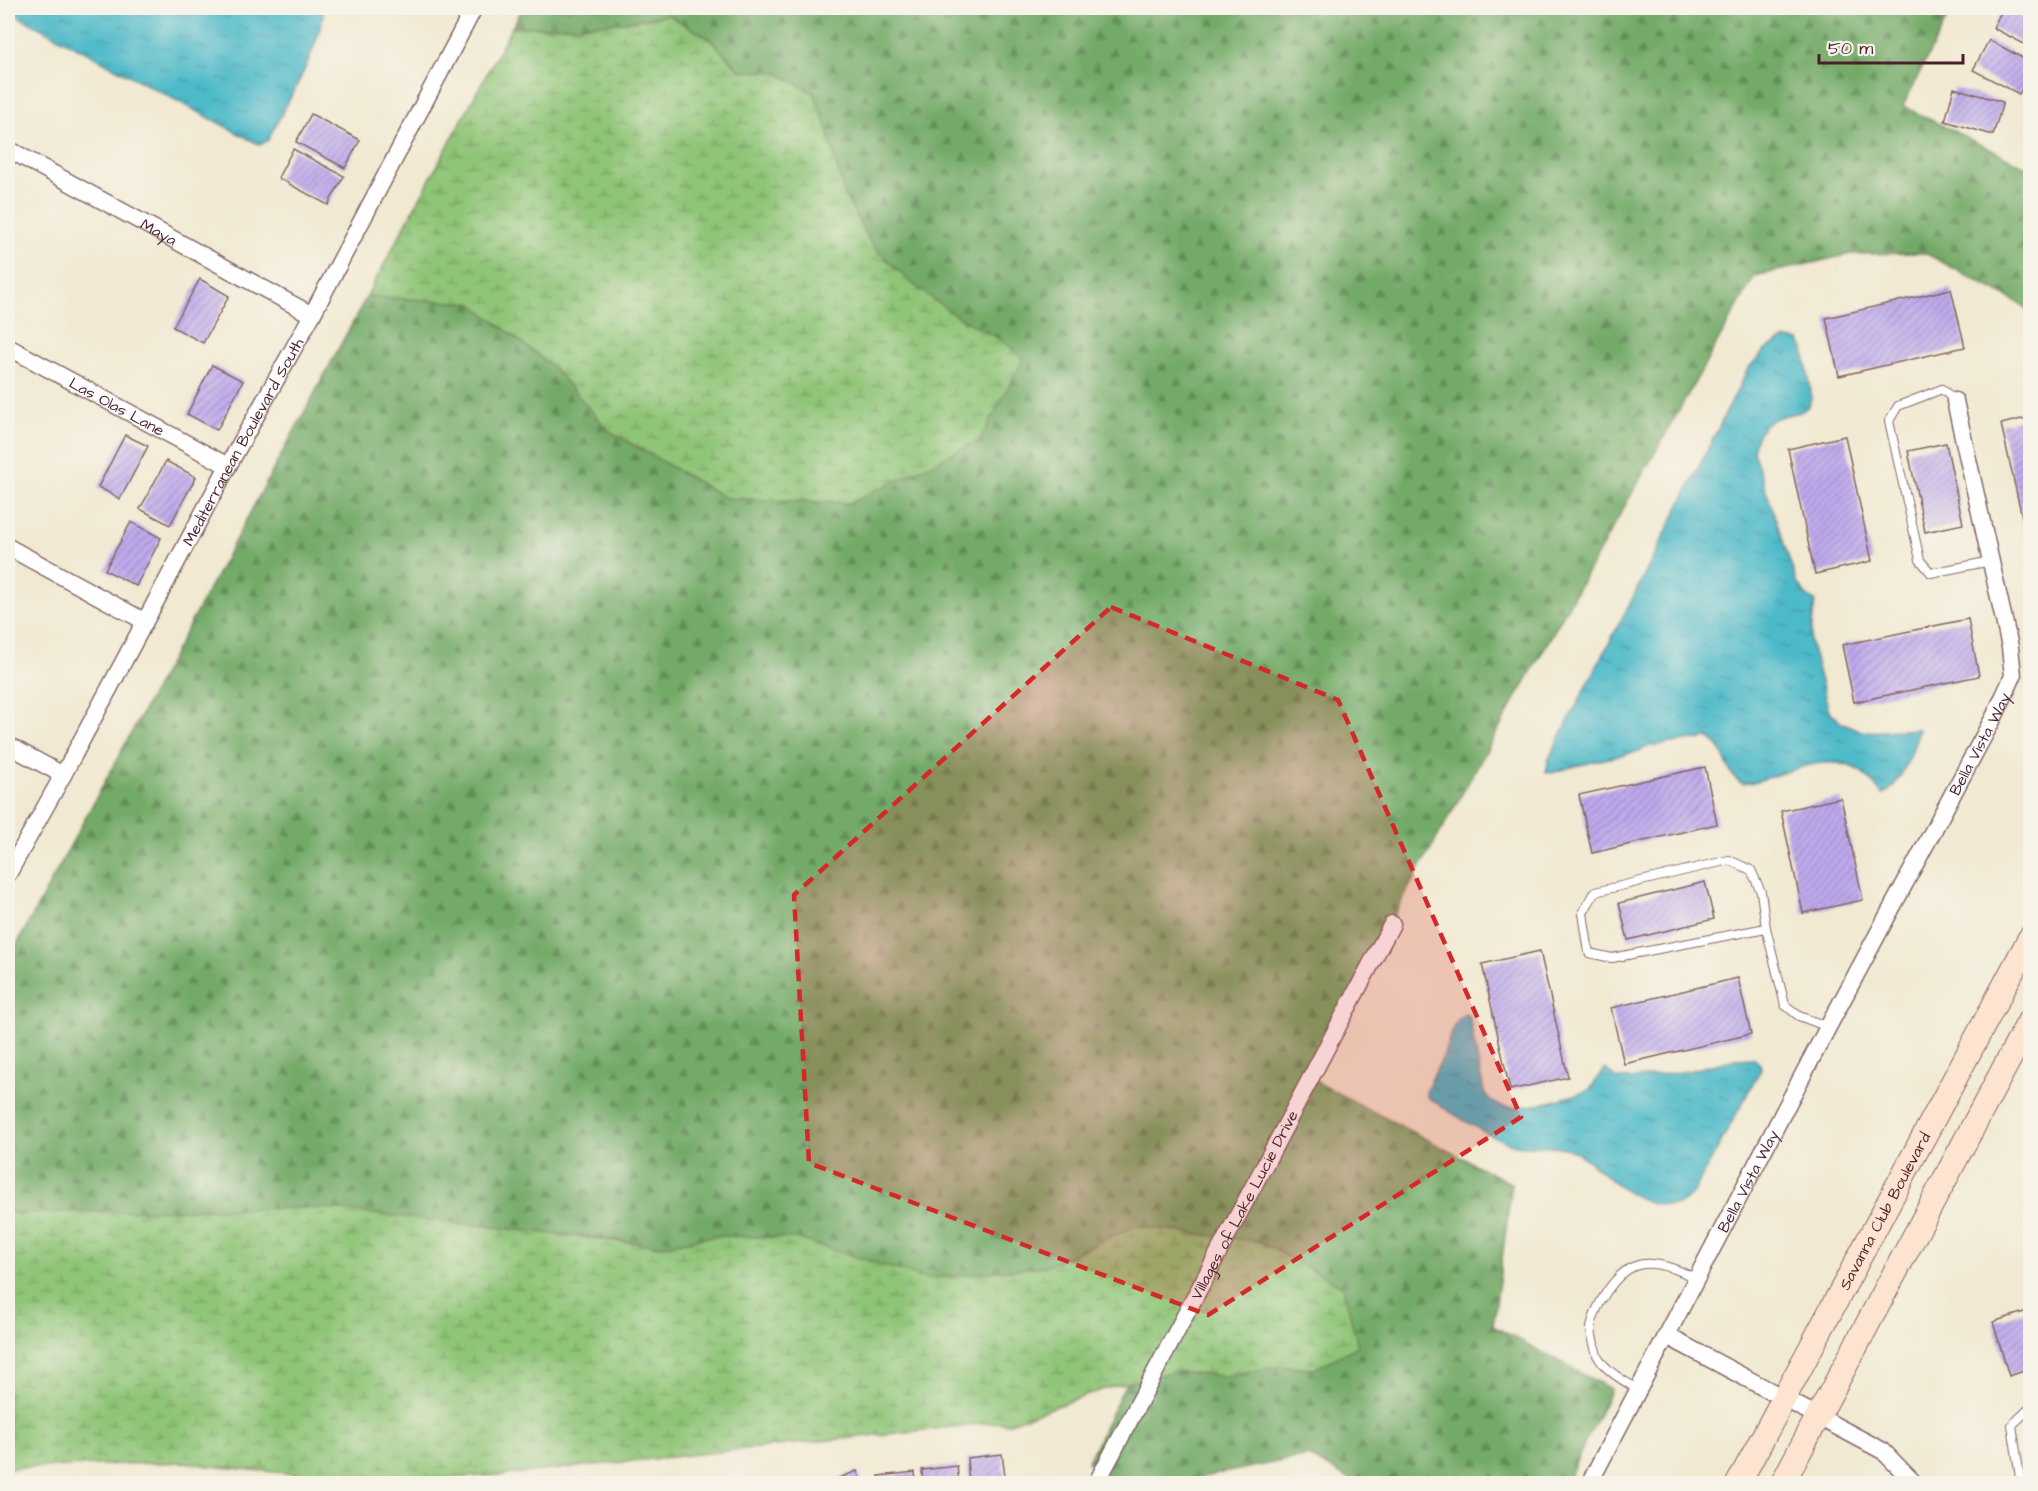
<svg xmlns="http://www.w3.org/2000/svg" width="2038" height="1491" font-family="'Architects Daughter',sans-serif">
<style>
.forest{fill:url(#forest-firs);stroke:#5e644a;stroke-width:1.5}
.wetland{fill:url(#wetland-marsh);stroke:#6c7251;stroke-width:1.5}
.water{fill:url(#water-ripples);stroke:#4c6c7a;stroke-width:1.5}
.building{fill:url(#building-hatch)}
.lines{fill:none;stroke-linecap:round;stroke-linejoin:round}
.lane-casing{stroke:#846665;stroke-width:10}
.street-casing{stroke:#846665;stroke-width:19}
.secondary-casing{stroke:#846665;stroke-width:26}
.lane{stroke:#fff;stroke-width:8}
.street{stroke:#fff;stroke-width:16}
.secondary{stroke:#fde4d1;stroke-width:24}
.marked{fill:#d62828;fill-opacity:0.2;stroke:#d62828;stroke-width:4.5;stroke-dasharray:12 8;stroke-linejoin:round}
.labels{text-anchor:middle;stroke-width:6;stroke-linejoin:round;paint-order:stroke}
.street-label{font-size:16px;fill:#4a1f2b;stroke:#f7f3e8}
</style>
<defs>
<pattern id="forest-firs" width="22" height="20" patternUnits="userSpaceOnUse" patternTransform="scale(1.5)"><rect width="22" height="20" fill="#73aa68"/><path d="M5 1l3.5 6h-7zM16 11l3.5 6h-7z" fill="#608a56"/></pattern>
<pattern id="wetland-marsh" width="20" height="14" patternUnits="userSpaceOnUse" patternTransform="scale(1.5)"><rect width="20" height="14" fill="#8fc577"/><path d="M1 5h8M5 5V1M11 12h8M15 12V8" fill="none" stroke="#779f62"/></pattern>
<pattern id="water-ripples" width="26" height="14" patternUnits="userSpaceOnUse" patternTransform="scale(1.5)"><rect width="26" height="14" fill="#4ebac9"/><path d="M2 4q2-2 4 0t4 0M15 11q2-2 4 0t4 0" fill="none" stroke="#4397a3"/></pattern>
<pattern id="building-hatch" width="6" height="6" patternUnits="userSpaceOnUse" patternTransform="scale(1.5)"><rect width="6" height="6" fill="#bfaaed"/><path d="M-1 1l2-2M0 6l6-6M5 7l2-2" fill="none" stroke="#9d8ac0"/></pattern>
</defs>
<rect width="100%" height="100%" fill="#f7f3e8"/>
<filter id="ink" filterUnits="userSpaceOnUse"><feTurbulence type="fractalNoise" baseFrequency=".0167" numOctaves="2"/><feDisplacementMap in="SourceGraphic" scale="12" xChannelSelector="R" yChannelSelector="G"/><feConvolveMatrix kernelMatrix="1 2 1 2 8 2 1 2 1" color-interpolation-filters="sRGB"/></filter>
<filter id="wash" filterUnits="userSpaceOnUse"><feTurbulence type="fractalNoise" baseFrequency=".008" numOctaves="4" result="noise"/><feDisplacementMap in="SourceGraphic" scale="24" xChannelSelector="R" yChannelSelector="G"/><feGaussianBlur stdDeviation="1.35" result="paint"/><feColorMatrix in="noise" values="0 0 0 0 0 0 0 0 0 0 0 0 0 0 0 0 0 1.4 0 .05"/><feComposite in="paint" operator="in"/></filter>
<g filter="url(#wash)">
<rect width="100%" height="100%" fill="#f1e9d2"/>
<path class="forest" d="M523,8H1952L1903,106L2030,169V315L2023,305L1925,253L1851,254L1755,276L1407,891L1307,1077L1512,1184L1493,1326L1611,1389L1566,1483H1356L1308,1456L1173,1483L1125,1484L1087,1463L1126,1383L1175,1371L1223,1376L1280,1366L1314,1369L1343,1287L1260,1242L1135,1226L1047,1266L927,1279L795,1238L715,1236L660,1246L578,1235L8,1213V961L367,296L471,303L552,366L609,431L726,498L850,503L1003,341L958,317L914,285L873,247L844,194L827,127L814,93L775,72L740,71L710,39L668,15C616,25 565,28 512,27Z"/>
<g class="wetland">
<path d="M668,15L710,39L740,71L775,72L814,93L827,127L844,194L873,247L914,285L958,317L1003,341L1023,359L980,440L850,503L726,498L609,431L552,366L471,303L367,296L512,27C565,28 616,25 668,15Z"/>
<polygon points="321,1208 660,1246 715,1236 795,1238 927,1279 1047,1266 1135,1226 1260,1242 1343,1287 1358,1346 1314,1369 1280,1366 1223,1376 1175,1371 1104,1389 1007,1424 999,1422 503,1475 379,1482 210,1466 185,1462 8,1468 8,1213"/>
</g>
<g class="water">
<path d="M8,8H324C319,52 288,100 268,140L260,145L8,11Z"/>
<path d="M1787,339L1800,341L1804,349L1812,399C1803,427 1762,399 1753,451L1797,583L1806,595L1815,601L1810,641L1829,711L1839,721L1864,732L1919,729C1914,748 1901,785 1883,795C1875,787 1870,777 1860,771C1824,748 1779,779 1743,784C1723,773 1729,750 1708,738L1649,746L1639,751L1571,767L1552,773L1546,772L1549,758L1643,578L1748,369C1759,356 1770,343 1787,339Z"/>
<path d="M1464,1014L1469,1016L1484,1093C1488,1098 1493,1103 1499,1105C1519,1113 1564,1098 1585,1092L1591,1088L1605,1069L1618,1079H1631L1688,1071L1736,1059L1753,1058L1760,1064L1761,1069L1693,1193C1689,1197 1685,1202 1679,1204C1656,1210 1629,1194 1611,1180C1600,1171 1588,1158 1575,1152C1555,1142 1536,1149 1516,1145C1492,1140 1448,1111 1427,1097L1426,1092C1431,1080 1437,1069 1443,1057C1449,1042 1451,1024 1464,1014Z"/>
</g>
<g id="blocks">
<g class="building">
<polygon points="2003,8 2027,8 2030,9 2030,47 1993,28"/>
<polygon points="1989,40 2030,62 2030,72 2019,94 1973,70"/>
<polygon points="1954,88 2003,102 1993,135 1945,121"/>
<polygon points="311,114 360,140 345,168 296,142"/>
<polygon points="293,149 344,176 328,205 278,178"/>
<polygon points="200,279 229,296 203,343 173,327"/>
<polygon points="1951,289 1965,347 1839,376 1826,318"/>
<polygon points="212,365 243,381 217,430 187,414"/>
<polygon points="2030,417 2030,552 2001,424"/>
<polygon points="125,435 148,446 120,499 98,487"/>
<polygon points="1845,436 1872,561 1815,574 1788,449"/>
<polygon points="1946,443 1963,524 1925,532 1908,451"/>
<polygon points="166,461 196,477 170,525 140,509"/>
<polygon points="131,522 161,538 136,586 105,570"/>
<polygon points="1968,619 1979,676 1854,702 1842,645"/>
<polygon points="1705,767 1717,824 1592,853 1579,795"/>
<polygon points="1841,798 1863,900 1803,913 1781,811"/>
<polygon points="1705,882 1714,919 1628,940 1619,903"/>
<polygon points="1540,951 1568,1077 1510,1090 1482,964"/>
<polygon points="1738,978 1751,1034 1624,1064 1611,1008"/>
<polygon points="2030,1310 2030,1369 2009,1376 1993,1322"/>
<polygon points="1002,1454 1006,1484 969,1484 967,1458"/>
<polygon points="957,1466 959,1484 923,1484 922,1470"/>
<polygon points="857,1471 862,1484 826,1484 826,1483"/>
<polygon points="915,1472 916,1484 879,1484 879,1476"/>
</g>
</g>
</g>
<g filter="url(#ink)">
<use href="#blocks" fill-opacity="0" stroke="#846665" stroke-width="1.5"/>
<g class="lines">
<defs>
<g id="lane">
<polyline points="1955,401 1942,389 1898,406 1889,421 1920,560 1931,573 1991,561"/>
<polygon points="1729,860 1751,870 1761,892 1766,928 1612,958 1589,953 1583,913 1595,892"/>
<polyline points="1766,928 1785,1005 1799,1016 1828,1027"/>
<path d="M1639,1390C1624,1381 1605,1371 1597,1355C1595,1348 1591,1334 1591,1328C1594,1307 1615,1273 1635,1266C1655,1259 1679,1270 1697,1279"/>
<polyline points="2021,1484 2012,1425 2030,1408"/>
</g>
<g id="street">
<path id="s1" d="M8,149L312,315"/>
<path id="s2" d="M8,347L228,466"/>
<polyline points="8,547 144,621"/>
<polyline points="8,745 63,775"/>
<path id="s3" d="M8,874L63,775L228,466L312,315L474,8"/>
<polyline points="1667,1336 1883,1451 1915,1484"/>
<path id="s4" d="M1096,1484L1392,924"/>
<path id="s5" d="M1589,1484L1828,1027L1995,715L2013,676L2010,647L1955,401"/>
</g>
<g id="secondary">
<path id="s6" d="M1738,1484L2030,938"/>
<polyline points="1782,1484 2030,1020"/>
</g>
</defs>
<use href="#lane" class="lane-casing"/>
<use href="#street" class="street-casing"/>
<use href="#secondary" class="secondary-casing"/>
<use href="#lane" class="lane"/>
<use href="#street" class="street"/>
<use href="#secondary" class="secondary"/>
</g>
</g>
<path class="marked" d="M1111,607L1338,700L1521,1117L1208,1315L809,1163L794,895Z"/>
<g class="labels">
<g class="street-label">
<text dy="6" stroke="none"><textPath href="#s1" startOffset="172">Maya</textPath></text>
<text dy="6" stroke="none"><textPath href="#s2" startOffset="124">Las Olas Lane</textPath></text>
<text dy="6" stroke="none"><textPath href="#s3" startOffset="492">Mediterranean Boulevard South</textPath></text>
<text dy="6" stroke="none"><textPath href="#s5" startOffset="837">Bella Vista Way</textPath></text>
<text dy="6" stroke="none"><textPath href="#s5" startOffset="342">Bella Vista Way</textPath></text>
<text dy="6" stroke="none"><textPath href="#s4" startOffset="316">Villages of Lake Lucie Drive</textPath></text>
<text dy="6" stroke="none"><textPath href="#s6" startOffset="310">Savanna Club Boulevard</textPath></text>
</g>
</g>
<rect width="2038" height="1491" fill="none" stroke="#f7f3e8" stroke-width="30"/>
<path d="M1819 54v9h144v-9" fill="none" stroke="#4a1f2b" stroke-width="3"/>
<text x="1828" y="54" font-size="18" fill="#4a1f2b" stroke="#f7f3e8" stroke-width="4.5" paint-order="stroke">50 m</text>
</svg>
